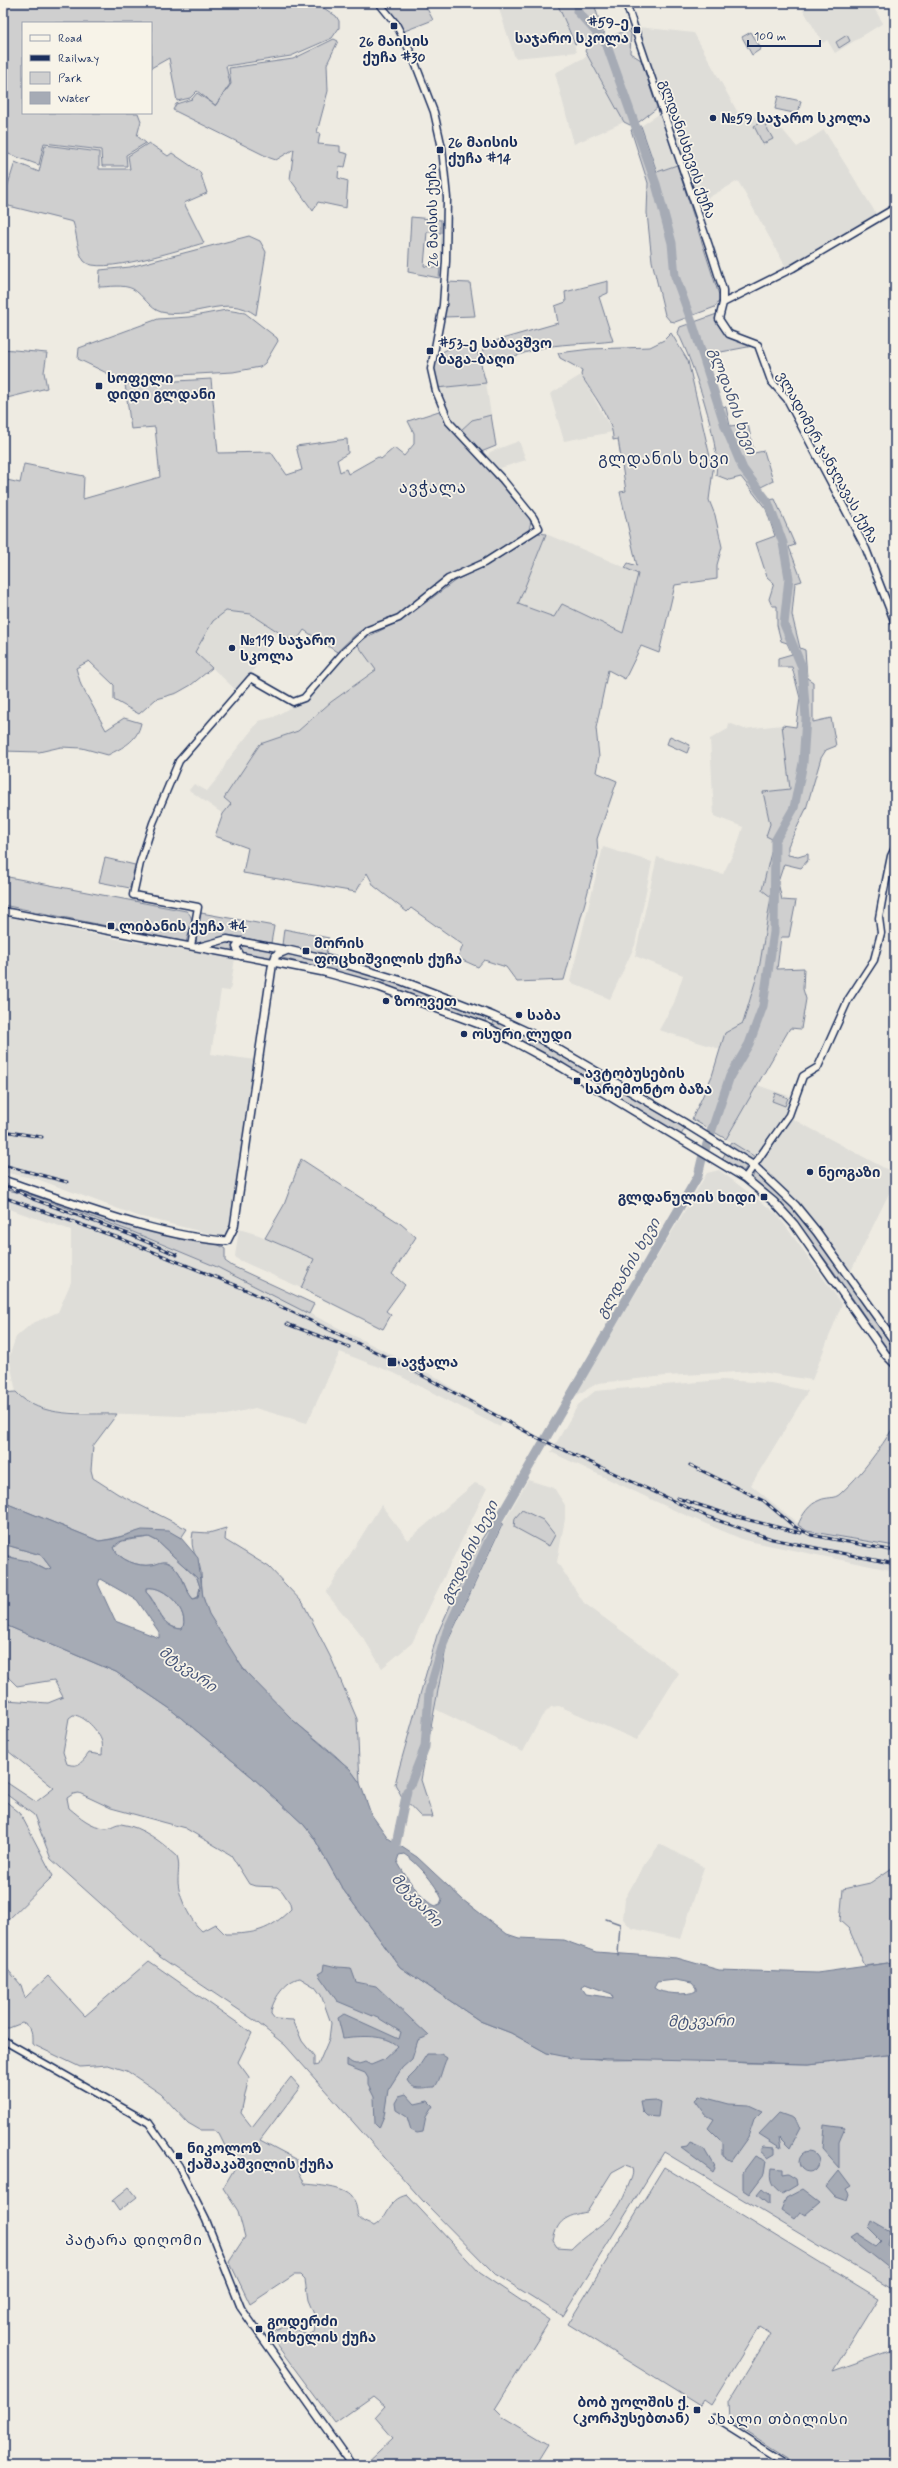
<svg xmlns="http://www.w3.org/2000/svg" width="898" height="2468" font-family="Mynerve,'Noto Sans Georgian',sans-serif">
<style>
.built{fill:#deddd8}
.green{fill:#cfcfcf;stroke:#757f96;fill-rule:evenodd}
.water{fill:#a6abb5;stroke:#6e7992;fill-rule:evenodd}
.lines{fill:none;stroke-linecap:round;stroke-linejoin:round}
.stream{stroke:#6e7992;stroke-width:1.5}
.river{stroke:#a6abb5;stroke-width:9}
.tertiary-casing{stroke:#1b2f5e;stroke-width:9}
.secondary-casing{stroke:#1b2f5e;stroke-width:10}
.tertiary{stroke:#f7f3e8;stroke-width:6}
.secondary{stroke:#f7f3e8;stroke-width:7}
.rail-casing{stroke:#1b2f5e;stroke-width:3}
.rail{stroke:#f7f3e8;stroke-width:1.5;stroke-dasharray:4.5;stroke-linecap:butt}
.poi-dot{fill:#1b2f5e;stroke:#f7f3e8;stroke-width:1.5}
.labels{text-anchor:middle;stroke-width:3.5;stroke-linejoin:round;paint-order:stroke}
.poi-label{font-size:14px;font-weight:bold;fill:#1b2f5e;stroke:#f7f3e8;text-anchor:start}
.street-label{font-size:14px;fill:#1b2f5e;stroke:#f7f3e8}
.water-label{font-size:15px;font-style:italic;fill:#455478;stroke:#f7f3e8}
.neighbourhood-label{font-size:15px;letter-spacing:1px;fill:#1b2f5e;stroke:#f7f3e8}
.quarter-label{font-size:16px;letter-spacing:1px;fill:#1b2f5e;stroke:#f7f3e8}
</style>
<rect width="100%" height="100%" fill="#eeebe2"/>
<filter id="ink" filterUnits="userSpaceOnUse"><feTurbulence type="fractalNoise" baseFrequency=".025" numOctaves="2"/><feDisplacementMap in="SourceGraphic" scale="8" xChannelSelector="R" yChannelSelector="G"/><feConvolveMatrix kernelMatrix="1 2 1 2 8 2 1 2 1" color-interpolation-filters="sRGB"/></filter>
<g filter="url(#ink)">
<g class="built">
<polygon points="497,3 557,3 577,52 515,58"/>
<polygon points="799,3 871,3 883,23 835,53 827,40 823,43"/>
<polygon points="638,27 694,33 738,113 776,122 797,147 824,130 877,215 787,269 738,181 697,204"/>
<polygon points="587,56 624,122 574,144 555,73"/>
<polygon points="659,114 677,165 657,172 641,126"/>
<polygon points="581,375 613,432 564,441 550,394"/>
<polygon points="486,383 491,415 472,420 460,431 448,418 437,388"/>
<polygon points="519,441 526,460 497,469 489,460 487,457 490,452"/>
<polygon points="546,534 638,573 623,633 563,604 554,617 518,604"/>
<polygon points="226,611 251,614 278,632 248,678 236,690 195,652 213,621"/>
<polygon points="357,644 376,669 331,702 298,731 260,744 224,798 231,804 223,814 189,790 194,784 207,791 220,775 227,761 259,721 274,717 305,699"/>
<polygon points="729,723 744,729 782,725 790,789 764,792 770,824 766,836 774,839 762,889 771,897 759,969 743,1023 725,1033 720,1049 659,1030 674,1003 683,975 635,956 657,857 723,874 737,846 743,827 714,816 710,739 728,729"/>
<polygon points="603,847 652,862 635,945 610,999 570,982"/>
<polygon points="3,916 128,941 235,958 230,991 221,990 211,1054 256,1060 231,1226 227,1233 219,1236 138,1216 37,1179 3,1172"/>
<polygon points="757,1085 792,1097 783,1117 757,1158 726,1139"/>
<polygon points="791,1118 888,1170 895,1176 895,1181 850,1273 781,1187 758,1167"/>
<polygon points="719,1170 777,1214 842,1304 812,1380 755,1371 666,1376 598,1383 574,1397 707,1173"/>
<polygon points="3,1189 34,1196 133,1232 217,1267 436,1377 473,1402 504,1418 500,1427 394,1373 340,1352 307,1423 255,1408 226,1415 181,1416 48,1411 25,1402 16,1392 9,1357 16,1337 31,1324 58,1312 71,1282 71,1230 3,1207"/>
<polygon points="239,1229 259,1235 314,1260 301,1288 237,1259 235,1256"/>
<polygon points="722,1380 771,1383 808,1391 751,1485 807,1531 895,1546 895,1571 744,1540 678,1512 551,1452 578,1405 595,1391"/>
<polygon points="528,1480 554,1488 565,1505 565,1519 557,1562 584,1603 679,1673 637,1740 559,1706 551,1707 542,1716 523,1752 435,1709 447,1643 503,1523"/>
<polygon points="475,1483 487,1488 412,1643 382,1668 364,1639 326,1593 381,1505 408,1540"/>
<polygon points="660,1844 704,1867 681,1939 631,1928 623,1919 625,1898 644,1865"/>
</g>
<g class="green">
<polygon points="3,3 316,3 336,16 339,21 339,28 332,38 291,56 226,66 230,84 215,106 231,84 229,68 293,59 334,39 338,41 327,64 328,91 317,132 320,133 318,144 340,146 340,152 348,154 345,167 339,166 338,178 348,181 346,208 318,202 313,211 290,179 294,149 276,160 270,158 173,110 176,104 192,99 197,93 215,105 197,91 190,98 177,101 169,58 151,68 151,23 23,23 23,113 138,113 141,121 137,136 146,143 126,155 127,166 102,166 101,150 44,143 39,165 3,152"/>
<polygon points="382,3 424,3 433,20 402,32 392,14"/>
<polygon points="557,3 594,3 602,31 605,33 575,44"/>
<polygon points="628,30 631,34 630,53 641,60 657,108 639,122 630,125 624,122 585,51 588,45"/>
<polygon points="751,32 761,49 752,55 742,37"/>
<polygon points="847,35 850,41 839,48 836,42"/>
<polygon points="778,96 801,101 798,114 775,109"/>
<polygon points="763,121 773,139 763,144 754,126"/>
<polygon points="641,126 657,172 677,165 719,295 719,301 715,307 675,322 670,321 665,315 652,261 647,213 648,183 631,130"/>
<path d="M149,143L168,156L172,153L200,172L207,193L184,203L204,243C184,248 97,277 84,261C77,252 77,233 73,222L5,205L6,191L15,162L39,172L45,145L99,152V169H130L128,156Z"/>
<polygon points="411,217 441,220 441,233 427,232 424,266 440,268 439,278 408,272"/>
<path d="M249,236L260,241L266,252L256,315C227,293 194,320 161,312C150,309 143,295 133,289C123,284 109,287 99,287L100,270L130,267Z"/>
<path d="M608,281V293L599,297L613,341C591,344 568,343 546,347C525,351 508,361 487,361C482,355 482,351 484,344L558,323L555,306L566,302L565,292Z"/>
<polygon points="447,282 470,283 475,316 444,317"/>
<polygon points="226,310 245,313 277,338 278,341 265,363 260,367 233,372 125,378 115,377 78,359 79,348 158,319 189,317"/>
<path d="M717,314C715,334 737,341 753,346L705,355L720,405L726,407L730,426L748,424L754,453L764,451L773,481L761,487L768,500L775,499L795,545L789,547L802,581L795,583L792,615L800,648L805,650L807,678L813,682V722L831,718L836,746L826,750L821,758L806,809L788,846V855L798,857L808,854V860L801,868L784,864L778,882L782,900L796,901L789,937H781L777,969L804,968L803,989L806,999L801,1029L790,1028L726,1139L692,1119L712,1076L725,1033L743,1023L759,969L771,897L762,890L774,840L766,836L770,824L763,792L790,789L782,725L796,727L800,698L792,667H778V658L792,654L787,643L781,641L777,625V606H772L769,599L774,583L767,577L756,543L775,536L766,509L741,477L729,480L716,475C721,443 693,362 678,333L680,327Z"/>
<path d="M671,333L688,361L713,470L709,500L715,515L722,547L717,565V579L675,585L659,653L641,646L625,679L608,670L596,728L599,757L596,772L617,781L597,839L598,854L564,980L517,982L506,967L484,960L478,967L458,958L463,945L411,908L407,912L374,886L367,873L356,892L243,873L248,848L215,836L223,814L231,804L224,798L260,744L298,731L331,702L376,670L357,644L363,639L404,619L456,580L490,564L538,533L546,534L518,604L554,617L562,604L623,633L638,574L625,568L628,563L637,566L620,492L626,491L618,439L613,440C614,420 591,392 581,375L582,370L560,358L558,353L591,349L650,347L664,340Z"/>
<path d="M471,346L477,350L486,383L437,388L433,364C440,347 455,347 471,346Z"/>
<polygon points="3,349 47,353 44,372 47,388 3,399"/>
<path d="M211,379L218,453L271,452L287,475L302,470L296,446L347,439L348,453L337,460L340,472L346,469L348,474L378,457L381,459L394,448L404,456L414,444V433L408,421L439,411L448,426L482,462L529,517L531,521L529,530L481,560L441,581L400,615L369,626L357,633L337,652L304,630L295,643L251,614L226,611L213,621L195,652L212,668L191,685L177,693L156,699L139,714L114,700V685L89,661L76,668L81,685L106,730L124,718L141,723C137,742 123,747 108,755L82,748L61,747L39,752L3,751V494L7,480L20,483L24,464L84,476L83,499L160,477L155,427L131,429L125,384Z"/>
<polygon points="491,415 496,446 481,452 460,431 472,420"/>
<polygon points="670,736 690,745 687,753 667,744"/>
<polygon points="105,858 135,865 130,888 99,882"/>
<path d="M3,876L186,911C197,918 189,931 186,942L3,905Z"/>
<polygon points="201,913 274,926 271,943 233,936 197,943 195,936"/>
<polygon points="284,929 329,938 326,954 282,945"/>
<polygon points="227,942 237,942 234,948 235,953 202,948"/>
<polygon points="245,944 278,950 270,960 243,955 241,948"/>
<polygon points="285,954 323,961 394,980 487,1017 484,1023 342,974 279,957"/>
<polygon points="495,1020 589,1070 584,1077 492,1026"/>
<polygon points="599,1078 685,1128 681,1135 596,1084"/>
<polygon points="775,1093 788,1098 785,1106 772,1101"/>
<polygon points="731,1142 757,1158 750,1161 729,1145"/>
<polygon points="726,1152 747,1166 744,1171 722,1159"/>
<polygon points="301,1159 401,1224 416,1237 392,1274 405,1285 386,1311 391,1315 383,1329 301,1288 314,1259 265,1238 284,1205"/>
<path d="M755,1171L801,1216L895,1346V1359C852,1301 808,1224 752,1179Z"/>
<polygon points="3,1184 219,1245 225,1249 225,1261 232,1266 314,1304 309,1314 217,1267 133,1232 34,1196 3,1189"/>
<path d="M16,1392C40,1419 84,1413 117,1414L93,1446L91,1470L93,1478L118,1494L187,1529L181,1538C150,1522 130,1537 99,1541L3,1502V1393Z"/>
<path d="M895,1425V1546L807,1531L798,1525C802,1515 809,1504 820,1500C826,1497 835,1499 840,1494C862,1474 879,1450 895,1425Z"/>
<polygon points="522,1510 543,1520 555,1535 549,1546 514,1527 515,1518"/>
<polygon points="503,1523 447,1643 421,1780 433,1817 421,1817 402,1797 395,1784 400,1765 437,1635 476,1548 487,1531"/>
<path d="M226,1528L225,1540L269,1567L303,1603L332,1660L357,1719L360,1783C343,1758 317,1741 294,1721C262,1693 212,1639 203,1597C201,1589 202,1580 201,1572C198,1554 189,1552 193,1532L209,1533Z"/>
<path d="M149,1537L157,1541L197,1578L200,1587L198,1597L193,1599C183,1588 184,1571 169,1564C161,1561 158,1565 151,1565C138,1567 119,1560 114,1548L122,1541Z"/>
<path d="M3,1544L41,1555L51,1568L46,1570C32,1561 16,1561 3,1553Z"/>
<path d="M146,1588C165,1584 191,1613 182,1629C158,1627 159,1603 146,1592Z"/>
<path d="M3,1624L116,1672L169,1708L251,1776L304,1825L314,1838L342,1888L400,1967L480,2021L511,2033L547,2053L606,2060L698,2059L745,2063L809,2064L895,2054V2291L664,2152L563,2316L495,2274L423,2201L285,2045L254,2020L160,1957L51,1859L34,1815L6,1794L3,1796V1780L36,1802L54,1788L3,1747V1702L6,1700L48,1703L63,1697L54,1680L17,1686L3,1672ZM73,1715C84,1715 99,1731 102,1742C103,1746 102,1752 102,1755L89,1753C82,1762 79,1768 67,1764L63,1752L69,1718ZM79,1793L111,1808L185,1828L231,1855L249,1884L255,1886L277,1887L282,1891L290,1903L291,1909C269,1931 255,1934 225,1934L215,1924L202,1931C191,1922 178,1896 178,1881C178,1872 180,1864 177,1856C161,1842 143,1827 121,1824C116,1823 111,1828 106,1828C91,1827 80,1817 69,1808L67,1798L73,1794ZM300,1978L315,1987L321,1995L331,2023L329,2039L318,2065L314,2066V2056L302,2041L293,2020L275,2019L271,2014C271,2001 286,1980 300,1978ZM625,2165L631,2167C635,2172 631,2179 629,2184C614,2225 600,2221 572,2248L557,2247L553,2241C557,2220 566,2216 587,2212L612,2172Z"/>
<polygon points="3,1799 20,1813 53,1876 3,1925"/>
<polygon points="895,1866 895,1962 865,1966 849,1929 840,1921 843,1889 870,1883"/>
<path d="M149,1961L252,2033L238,2062L249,2077L241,2113L252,2127L291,2077L300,2087L260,2140L296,2159L299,2172L305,2184C316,2185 345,2187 352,2197C363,2212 348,2217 374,2226C390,2217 386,2200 407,2195L480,2273L550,2320L495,2409L503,2417L548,2444L535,2465H364L393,2438L375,2417L385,2406L373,2396L335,2423L268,2333L284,2326L308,2335L314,2332L316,2319L308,2300L305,2280L300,2275H294L250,2304L229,2261L245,2237L238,2211L223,2188L236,2166L237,2159L225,2146L219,2134L214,2130H200L188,2123L161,2094L127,2071L108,2065L80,2067L32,2044C32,2033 33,2027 22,2023L9,2028H3V1964L21,1985L25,1998L48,1976L85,2016Z"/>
<polygon points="664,2167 878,2298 833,2371 895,2349 895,2465 799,2465 730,2421 729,2401 770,2334 759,2327 711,2405 704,2400 700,2406 568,2324"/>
<polygon points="129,2187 137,2197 119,2211 112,2201"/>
</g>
<g class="water">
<path d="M3,1502L99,1541L113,1539L142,1530L169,1531L181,1538L198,1558L203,1597L209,1614L244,1670L294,1721L350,1769L360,1783L371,1814L388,1838L417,1857L463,1900L507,1934L519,1938L563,1940L596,1952L677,1958L719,1970L817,1973L895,1962V2054L809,2064L572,2058L547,2053L511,2033L480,2021L400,1967L342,1888L314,1838L304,1825L251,1776L169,1708L116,1672L3,1624V1553L9,1557L28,1561L46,1570L51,1568L41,1555L3,1544ZM149,1537L157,1541L197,1578L200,1587L198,1598L193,1599C183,1588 183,1568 166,1562C161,1561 156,1565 151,1565C138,1567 119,1560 114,1548C118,1537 139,1539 149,1537ZM100,1579L137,1600L159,1632V1638L115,1621L98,1584ZM146,1588C165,1584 191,1613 182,1629C159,1628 158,1604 146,1592ZM404,1854C418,1863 435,1883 442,1899L440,1904L435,1906C424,1903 402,1872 397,1861L399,1855ZM675,1980L692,1983L696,1988V1991C689,1996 661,1994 654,1988L657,1982ZM585,1984L612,1994L613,1998L586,1994L582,1988Z"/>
<path d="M324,1964L337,1967L351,1968L356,1982L376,1986L429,2036L418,2040L412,2059L402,2068L388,2090L384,2116L379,2128L375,2124L374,2097L368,2085V2078L365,2073L347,2066V2059C353,2065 357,2065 365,2062L371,2065L383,2060L398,2046C386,2034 360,2036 343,2038L338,2018L344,2014L399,2039L401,2032L380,2019L337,2001L318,1974L323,1971Z"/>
<path d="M427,2054H441L447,2058C442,2067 441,2079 435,2087C423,2087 413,2092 407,2080L416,2071Z"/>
<polygon points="406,2094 415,2104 428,2101 433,2106 426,2117 423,2132 417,2133 411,2130 407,2117 396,2110 395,2103 399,2096"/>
<polygon points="699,2096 729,2104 749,2105 762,2111 754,2119 748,2137 731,2161 723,2156 723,2143 708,2128 714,2119 706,2115 695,2100"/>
<polygon points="655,2100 660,2102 658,2117 647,2116 642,2111 640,2101"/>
<polygon points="779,2113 793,2118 801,2127 790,2148 779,2137 781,2148 759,2134"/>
<polygon points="824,2125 845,2128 839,2142 839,2168 822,2149"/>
<polygon points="690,2143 704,2149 715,2168 713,2172 681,2148 687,2147"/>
<polygon points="763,2147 775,2148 775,2154 768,2158 760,2151"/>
<circle cx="809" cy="2162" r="10"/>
<polygon points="755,2156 766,2161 764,2174 749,2194 743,2190 743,2172"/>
<path d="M771,2168L782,2169V2175L788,2174L796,2179L797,2185L782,2194C771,2187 769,2181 771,2168Z"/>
<polygon points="839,2171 851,2187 846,2190 849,2195 847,2201 835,2197 826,2187"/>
<polygon points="762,2189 769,2195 769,2205 757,2195"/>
<polygon points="803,2189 820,2202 805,2215 800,2212 794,2219 781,2210 786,2198"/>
<polygon points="871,2221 890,2232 887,2244 890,2246 895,2243 895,2273 850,2237 856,2233 876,2246 881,2241 868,2228"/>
</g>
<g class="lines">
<polyline class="stream" points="606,1919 620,1924 618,1955"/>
<g class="river">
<polyline points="410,1785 425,1747 429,1692 447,1631 500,1517 698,1176 702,1159 730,1076 749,1044 763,1006 774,932 775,841 794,808 803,763 806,718 802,667 784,624 789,578 783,543 768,502 743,469 725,426 693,325 675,276 672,243 656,184 606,43 577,11 580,3"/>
<polyline points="392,1854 396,1844 407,1791"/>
</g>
<defs>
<g id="tertiary">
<polyline points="626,3 709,246 723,290 723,303"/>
<polyline points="895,208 793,268 723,303 719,319 729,334 758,345 771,381 787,399 866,549 895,623"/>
<polyline points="3,911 273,962"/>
<polyline points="191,946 198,907 133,895 140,863 153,823 179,761 251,678 293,702 304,698 345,651 368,630 399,618 448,579 484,563 539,528 533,517 503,480 449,422 436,391 431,369 443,305 446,261 447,198 442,148 434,112 412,55 396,24 379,3"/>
<polyline points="198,947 227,939 288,950"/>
<polyline points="241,956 236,947 242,941"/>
<polyline points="745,1178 789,1115 803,1076 818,1067 848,1000 874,960 881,933 879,918 883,895 891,856 895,848"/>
<polyline points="3,2040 149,2123 179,2166 206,2220 241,2308 352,2465"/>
<polyline points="714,2418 789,2465"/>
</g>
<g id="secondary">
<polyline points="273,962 324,972 379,987 487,1027 561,1067 745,1178 774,1202 794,1224 886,1355 895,1364"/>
<path d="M3,1180C71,1202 157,1237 227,1241L234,1227L272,967L276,955L288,950L335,961L402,981L493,1016L532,1034L683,1122L754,1166L795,1205L817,1232L895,1342"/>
</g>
</defs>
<use href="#tertiary" class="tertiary-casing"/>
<use href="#secondary" class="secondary-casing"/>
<use href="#tertiary" class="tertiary"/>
<use href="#secondary" class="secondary"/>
<defs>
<g id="rail">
<polyline points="3,1131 42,1137"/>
<polyline points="3,1165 67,1182"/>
<polyline points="3,1184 33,1199 131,1235 177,1255"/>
<polyline points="3,1197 119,1238 240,1287 399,1363 536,1437 708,1517 772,1539 895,1564"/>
<polyline points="287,1324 349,1347"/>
<polyline points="690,1465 764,1501 795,1527 811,1535 895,1551"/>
<polyline points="677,1498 737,1517 801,1533"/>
</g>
</defs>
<use href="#rail" class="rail-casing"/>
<use href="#rail" class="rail"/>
</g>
</g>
<g class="poi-dot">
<rect x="390" y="22" width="8" height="8" rx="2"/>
<rect x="633" y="26" width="8" height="8" rx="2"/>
<circle cx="713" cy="118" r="4"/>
<rect x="436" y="146" width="8" height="8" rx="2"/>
<rect x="426" y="347" width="8" height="8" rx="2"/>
<rect x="95" y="382" width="8" height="8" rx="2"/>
<circle cx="232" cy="648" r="4"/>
<rect x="107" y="922" width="8" height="8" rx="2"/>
<rect x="302" y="947" width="8" height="8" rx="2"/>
<circle cx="386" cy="1001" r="4"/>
<circle cx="519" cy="1015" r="4"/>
<circle cx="464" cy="1034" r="4"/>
<rect x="573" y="1077" width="8" height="8" rx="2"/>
<circle cx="810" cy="1172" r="4"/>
<rect x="760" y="1193" width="8" height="8" rx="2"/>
<rect x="387" y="1357" width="10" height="10" rx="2"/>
<rect x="175" y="2152" width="8" height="8" rx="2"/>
<rect x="255" y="2325" width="8" height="8" rx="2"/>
<rect x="693" y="2406" width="8" height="8" rx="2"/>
</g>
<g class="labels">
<g class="poi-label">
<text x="629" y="27" text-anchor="end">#59-ე<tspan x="629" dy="16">საჯარო სკოლა</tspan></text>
<text x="394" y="46" text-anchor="middle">26 მაისის<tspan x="394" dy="16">ქუჩა #30</tspan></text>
<text x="721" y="123">№59 საჯარო სკოლა</text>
<text x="448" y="147">26 მაისის<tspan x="448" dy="16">ქუჩა #14</tspan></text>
<text x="438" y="348">#53-ე საბავშვო<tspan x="438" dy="16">ბაგა-ბაღი</tspan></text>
<text x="107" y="383">სოფელი<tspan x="107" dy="16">დიდი გლდანი</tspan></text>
<text x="240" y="645">№119 საჯარო<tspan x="240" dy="16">სკოლა</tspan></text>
<text x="119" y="931">ლიბანის ქუჩა #4</text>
<text x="314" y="948">მორის<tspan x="314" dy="16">ფოცხიშვილის ქუჩა</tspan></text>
<text x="394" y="1006">ზოოვეთ</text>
<text x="527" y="1020">საბა</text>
<text x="472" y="1039">ოსური ლუდი</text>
<text x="585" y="1078">ავტობუსების<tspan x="585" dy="16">სარემონტო ბაზა</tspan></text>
<text x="818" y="1177">ნეოგაზი</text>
<text x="756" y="1202" text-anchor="end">გლდანულის ხიდი</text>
<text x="401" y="1367">ავჭალა</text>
<text x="187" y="2153">ნიკოლოზ<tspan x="187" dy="16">ქაშაკაშვილის ქუჩა</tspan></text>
<text x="267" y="2326">გოდერძი<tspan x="267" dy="16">ჩოხელის ქუჩა</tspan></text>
<text x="689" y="2407" text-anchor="end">ბობ უოლშის ქ.<tspan x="689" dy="16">(კორპუსებთან)</tspan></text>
</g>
<g class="street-label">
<text transform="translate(688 149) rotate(71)" y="5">გლდანისხევის ქუჩა</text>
<text transform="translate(432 215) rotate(-91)" y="5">26 მაისის ქუჩა</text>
<text transform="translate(828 457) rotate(61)" y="5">ვლადიმერ ჯანჯღავას ქუჩა</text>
</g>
<g class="water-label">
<text transform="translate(733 401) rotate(70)" y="5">გლდანის ხევი</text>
<text transform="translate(628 1268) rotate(-60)" y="5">გლდანის ხევი</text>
<text transform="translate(469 1552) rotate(-64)" y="5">გლდანის ხევი</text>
<text transform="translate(188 1669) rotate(35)" y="5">მტკვარი</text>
<text transform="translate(417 1900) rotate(47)" y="5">მტკვარი</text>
<text transform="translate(701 2021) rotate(-1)" y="5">მტკვარი</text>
</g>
<g class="neighbourhood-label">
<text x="134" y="2245">პატარა დიღომი</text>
<text x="778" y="2424">ახალი თბილისი</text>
</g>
<g class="quarter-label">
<text x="664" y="464">გლდანის ხევი</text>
<text x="433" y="493">ავჭალა</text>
</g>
</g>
<rect width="898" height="2468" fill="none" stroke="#f7f3e8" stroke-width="16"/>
<rect x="8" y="8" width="882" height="2452" fill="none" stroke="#1b2f5e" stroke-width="1.5" filter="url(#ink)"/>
<rect x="22" y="22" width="130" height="92" fill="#f7f3e8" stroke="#9fa5b1"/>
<rect x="30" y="35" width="20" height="6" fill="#f7f3e8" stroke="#9fa5b1"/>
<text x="58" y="42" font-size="12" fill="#1b2f5e">Road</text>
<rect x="30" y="55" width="20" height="6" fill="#1b2f5e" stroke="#9fa5b1"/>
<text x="58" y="62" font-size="12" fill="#1b2f5e">Railway</text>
<rect x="30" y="72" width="20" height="12" fill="#cfcfcf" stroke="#9fa5b1"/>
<text x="58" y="82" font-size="12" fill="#1b2f5e">Park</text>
<rect x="30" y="92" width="20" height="12" fill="#a6abb5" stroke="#9fa5b1"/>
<text x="58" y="102" font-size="12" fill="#1b2f5e">Water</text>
<path d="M748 40v6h72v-6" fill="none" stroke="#1b2f5e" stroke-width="2"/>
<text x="754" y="40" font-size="12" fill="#1b2f5e" stroke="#f7f3e8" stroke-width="3" paint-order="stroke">100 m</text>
</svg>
